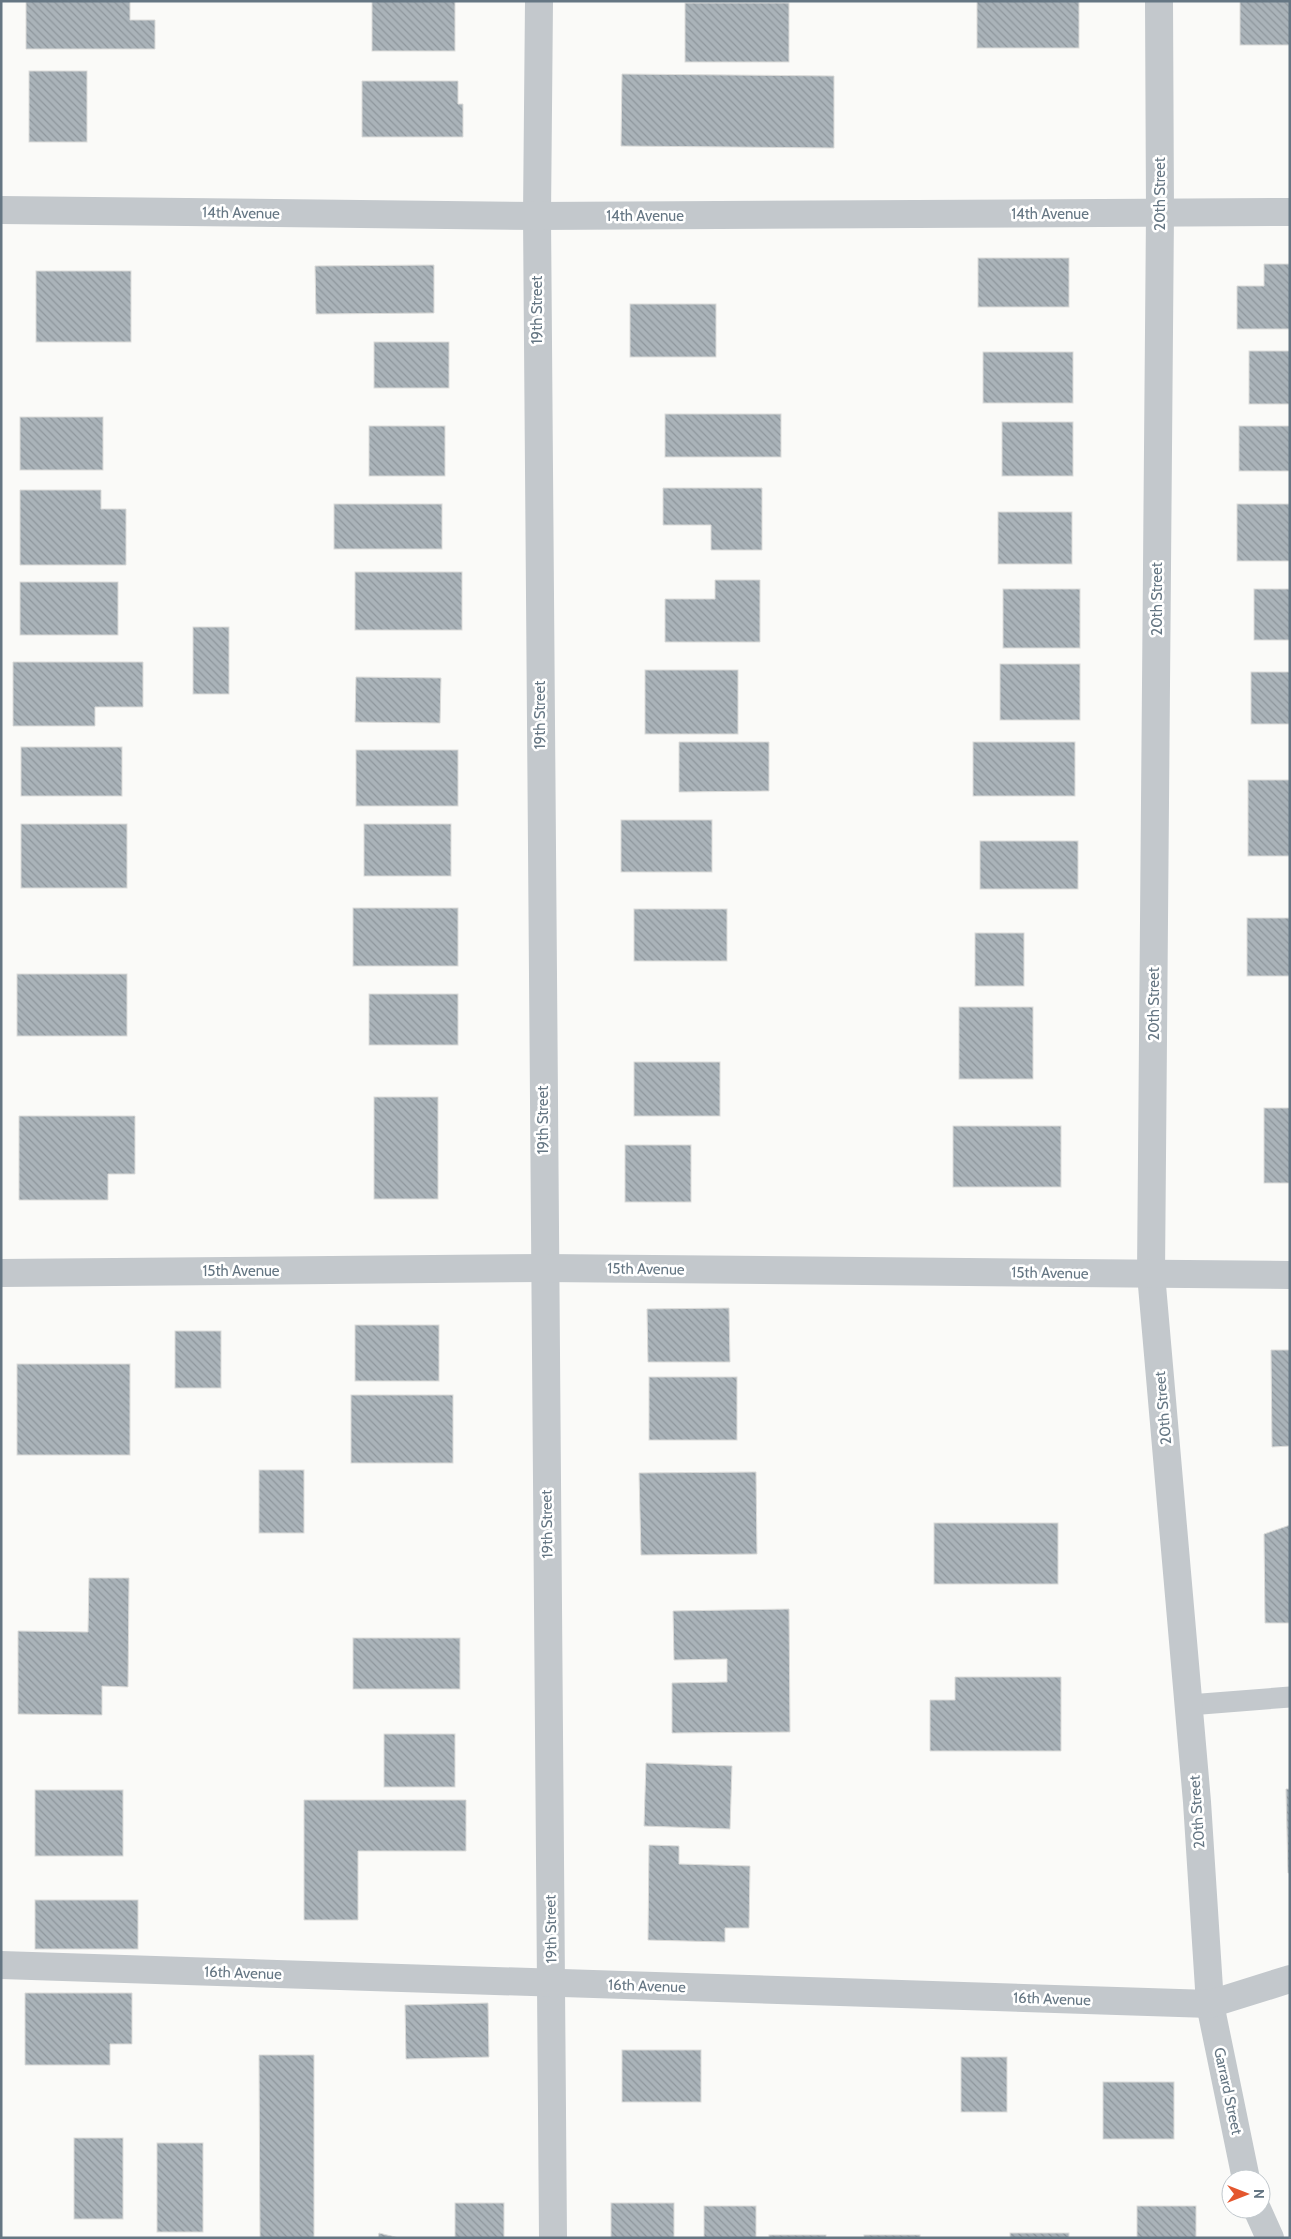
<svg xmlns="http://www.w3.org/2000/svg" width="1291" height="2239" font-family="Cabin,sans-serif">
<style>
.building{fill:url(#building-back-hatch);stroke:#dcdcda}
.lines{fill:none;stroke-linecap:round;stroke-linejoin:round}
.service{stroke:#c3c8cc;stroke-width:21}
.minor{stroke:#c3c8cc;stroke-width:28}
.labels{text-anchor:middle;stroke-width:5;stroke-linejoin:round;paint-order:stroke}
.street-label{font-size:15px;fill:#657683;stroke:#fff}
</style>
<defs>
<pattern id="building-back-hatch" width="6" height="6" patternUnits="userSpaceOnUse" patternTransform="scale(1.25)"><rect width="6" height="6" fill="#aab3b9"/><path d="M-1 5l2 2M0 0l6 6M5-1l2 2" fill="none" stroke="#8e969c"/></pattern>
</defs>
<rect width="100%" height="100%" fill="#fafaf8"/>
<g class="building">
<polygon points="26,1 130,1 130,20 155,20 155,49 26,49"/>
<rect x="372" y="1" width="83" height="50"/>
<rect x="977" y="1" width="102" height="47"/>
<rect x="1240" y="1" width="50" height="44"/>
<rect x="685" y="3" width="104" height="59"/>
<rect x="29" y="71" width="58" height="71"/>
<polygon points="622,74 834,76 834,148 621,146"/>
<polygon points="362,81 458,81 458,104 463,104 463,137 362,137"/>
<rect x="978" y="258" width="91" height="49"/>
<polygon points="1264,264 1290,264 1290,329 1237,329 1237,286 1264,286"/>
<polygon points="434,265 434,313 316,314 315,266"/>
<rect x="36" y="271" width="95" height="71"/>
<rect x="630" y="304" width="86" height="53"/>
<rect x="374" y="342" width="75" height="46"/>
<rect x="1249" y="351" width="41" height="53"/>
<rect x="983" y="352" width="90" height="51"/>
<rect x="665" y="414" width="116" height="43"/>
<rect x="20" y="417" width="83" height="53"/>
<rect x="1002" y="422" width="71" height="54"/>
<rect x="369" y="426" width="76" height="50"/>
<rect x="1239" y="426" width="51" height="45"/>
<polygon points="663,488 762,488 762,550 711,550 711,525 663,525"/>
<polygon points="20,490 101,490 101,509 126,509 126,565 20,565"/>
<rect x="334" y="504" width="108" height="45"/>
<rect x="1237" y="504" width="53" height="57"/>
<rect x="998" y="512" width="74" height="52"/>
<rect x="355" y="572" width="107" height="58"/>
<polygon points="715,580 760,580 760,642 665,642 665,599 715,599"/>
<rect x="20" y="582" width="98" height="53"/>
<rect x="1003" y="589" width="77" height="59"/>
<rect x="1254" y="589" width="36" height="51"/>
<rect x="193" y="627" width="36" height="67"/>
<polygon points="13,662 143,662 143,707 95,707 95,726 13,726"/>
<rect x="1000" y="664" width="80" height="56"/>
<rect x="645" y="670" width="93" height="64"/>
<rect x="1251" y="672" width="39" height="52"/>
<polygon points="356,677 441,678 440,723 355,722"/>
<polygon points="679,742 769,742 769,791 679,792"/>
<rect x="973" y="742" width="102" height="54"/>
<rect x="21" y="747" width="101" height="49"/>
<rect x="356" y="750" width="102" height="56"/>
<rect x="1248" y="780" width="42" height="76"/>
<rect x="621" y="820" width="91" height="52"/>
<rect x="21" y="824" width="106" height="64"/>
<rect x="364" y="824" width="87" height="52"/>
<rect x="980" y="841" width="98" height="48"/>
<rect x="353" y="908" width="105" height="58"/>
<rect x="634" y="909" width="93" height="52"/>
<rect x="1247" y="918" width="43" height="58"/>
<rect x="975" y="933" width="49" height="53"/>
<rect x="17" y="974" width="110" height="62"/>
<rect x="369" y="994" width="89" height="51"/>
<rect x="959" y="1007" width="74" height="72"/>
<rect x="634" y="1062" width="86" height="54"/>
<rect x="374" y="1097" width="64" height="102"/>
<rect x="1264" y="1108" width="26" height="75"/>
<polygon points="19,1116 135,1116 135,1174 108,1174 108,1200 19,1200"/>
<rect x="953" y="1126" width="108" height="61"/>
<rect x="625" y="1145" width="66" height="57"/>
<polygon points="729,1308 730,1362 648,1362 647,1309"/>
<rect x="355" y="1325" width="84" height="56"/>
<rect x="175" y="1331" width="46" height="57"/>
<polygon points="1271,1350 1290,1350 1290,1446 1272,1447"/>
<rect x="17" y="1364" width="113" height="91"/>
<rect x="649" y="1377" width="88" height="63"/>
<rect x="351" y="1395" width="102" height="68"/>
<rect x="259" y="1470" width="45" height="63"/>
<polygon points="756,1472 757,1554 641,1555 639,1473"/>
<rect x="934" y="1523" width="124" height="61"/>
<polygon points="1290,1525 1290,1623 1265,1623 1264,1534"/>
<polygon points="89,1578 129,1578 128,1687 102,1686 102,1715 18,1714 18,1631 88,1632"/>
<polygon points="789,1609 790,1732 672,1733 672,1683 727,1682 727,1659 674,1660 673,1611"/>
<rect x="353" y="1638" width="107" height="51"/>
<polygon points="955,1677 1061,1677 1061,1751 930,1751 930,1700 955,1700"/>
<rect x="384" y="1734" width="71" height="53"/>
<polygon points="646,1763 732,1766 730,1829 644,1826"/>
<polygon points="1286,1789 1290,1789 1290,1873 1288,1873"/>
<rect x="35" y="1790" width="88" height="66"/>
<polygon points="304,1800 466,1800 466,1851 358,1851 358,1920 304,1920"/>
<polygon points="649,1845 679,1846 679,1864 750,1866 749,1928 725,1928 725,1942 648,1940"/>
<rect x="35" y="1900" width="103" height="49"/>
<polygon points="25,1993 132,1993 132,2044 110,2044 110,2065 25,2065"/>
<polygon points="488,2003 489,2057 406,2059 405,2005"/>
<rect x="622" y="2050" width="79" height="52"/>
<polygon points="259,2055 314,2055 314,2238 260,2238"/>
<rect x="961" y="2057" width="46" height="55"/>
<rect x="1103" y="2082" width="71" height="57"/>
<rect x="74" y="2138" width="49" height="81"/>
<rect x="157" y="2143" width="46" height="89"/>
<rect x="455" y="2203" width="49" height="35"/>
<rect x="611" y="2203" width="63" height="35"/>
<rect x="704" y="2206" width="52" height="32"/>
<rect x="1137" y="2206" width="59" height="32"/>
<polygon points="379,2233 399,2238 378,2238"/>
<rect x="1010" y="2233" width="59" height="5"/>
<rect x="769" y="2235" width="57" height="3"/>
<rect x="864" y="2235" width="56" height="3"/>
</g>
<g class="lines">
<polyline class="service" points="1189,1705 1290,1697"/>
<g class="minor">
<polyline points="539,1 537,216 553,2238"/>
<polyline points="1159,1 1160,213 1151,1274 1197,1802 1210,2004 1246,2179"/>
<polyline points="1,210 537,216 1290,212"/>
<polyline points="1,1273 544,1268 1290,1275"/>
<polyline points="1,1965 1210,2004 1290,1979"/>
<polyline points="1257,2209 1270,2238"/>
</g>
</g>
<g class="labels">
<g class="street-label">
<text transform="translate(1160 194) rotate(-90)" y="5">20th Street</text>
<text transform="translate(241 213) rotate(1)" y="5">14th Avenue</text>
<text x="1050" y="219">14th Avenue</text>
<text x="645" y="221">14th Avenue</text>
<text transform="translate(537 310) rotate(-90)" y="5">19th Street</text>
<text transform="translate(1157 599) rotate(-90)" y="5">20th Street</text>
<text transform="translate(540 715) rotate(-90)" y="5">19th Street</text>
<text transform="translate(1154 1004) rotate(-90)" y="5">20th Street</text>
<text transform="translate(543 1120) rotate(-90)" y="5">19th Street</text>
<text transform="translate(646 1269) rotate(1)" y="5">15th Avenue</text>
<text x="241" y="1276">15th Avenue</text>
<text transform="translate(1050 1273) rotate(1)" y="5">15th Avenue</text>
<text transform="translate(1163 1408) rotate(-95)" y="5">20th Street</text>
<text transform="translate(547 1524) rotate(-91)" y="5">19th Street</text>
<text transform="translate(1197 1812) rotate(-94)" y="5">20th Street</text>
<text transform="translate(551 1929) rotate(-91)" y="5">19th Street</text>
<text transform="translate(243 1973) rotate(2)" y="5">16th Avenue</text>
<text transform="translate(647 1986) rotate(2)" y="5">16th Avenue</text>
<text transform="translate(1052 1999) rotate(2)" y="5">16th Avenue</text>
<text transform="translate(1228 2091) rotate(78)" y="5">Garrard Street</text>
</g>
</g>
<rect width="1291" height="2239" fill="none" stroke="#657683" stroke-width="5"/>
<g transform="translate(1246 2194) rotate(90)"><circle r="24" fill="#ffffff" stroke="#c1c8cd"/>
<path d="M0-4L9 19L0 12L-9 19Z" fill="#e4572e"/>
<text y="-8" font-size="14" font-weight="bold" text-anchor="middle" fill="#657683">N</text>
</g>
</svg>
